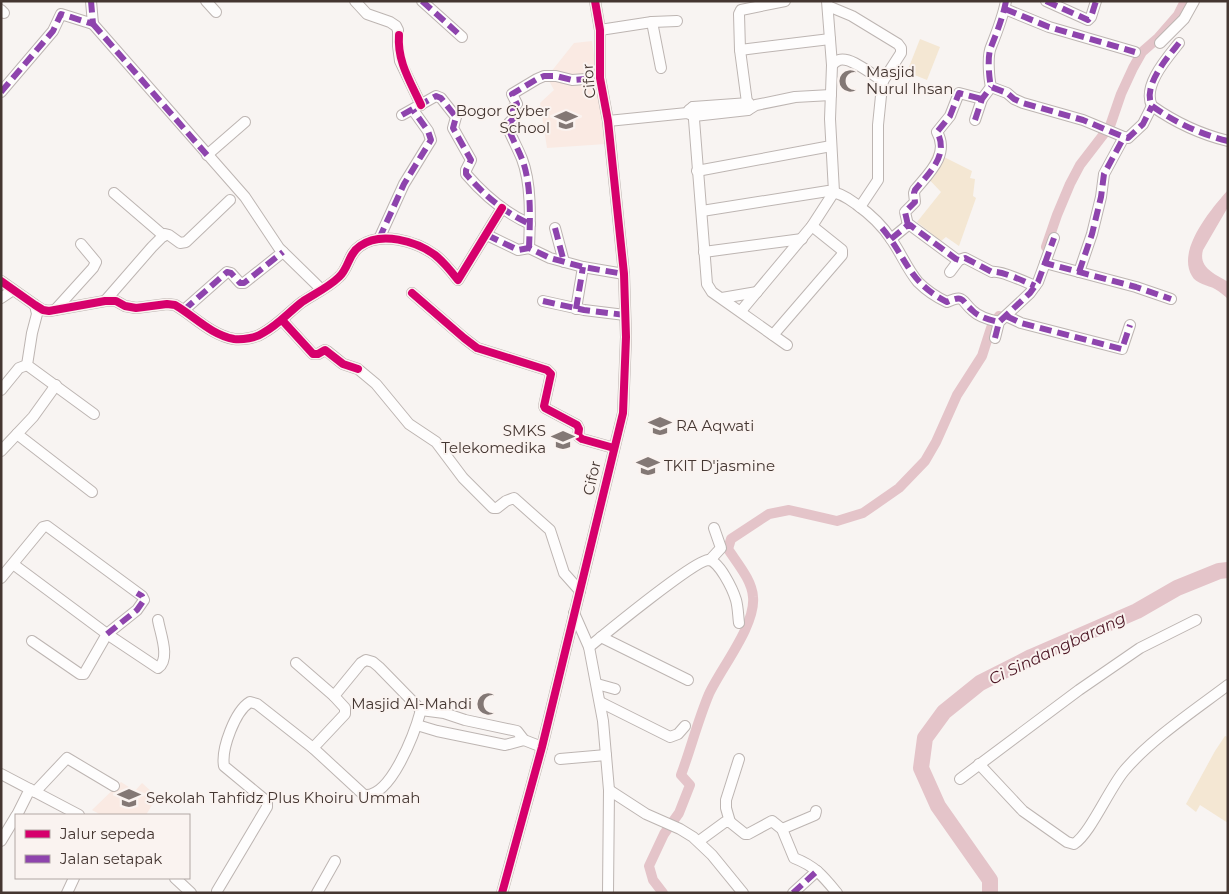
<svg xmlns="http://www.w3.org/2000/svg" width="1229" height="894" font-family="Montserrat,sans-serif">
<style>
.built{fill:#faeae3}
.green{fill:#f4e7d3}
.water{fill:#e4c4c9}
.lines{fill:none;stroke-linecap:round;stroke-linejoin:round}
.canal{stroke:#e4c4c9;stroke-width:10}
.river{stroke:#e4c4c9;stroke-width:16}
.minor-casing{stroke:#bdb5b2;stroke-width:12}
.minor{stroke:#fefdfd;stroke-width:10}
.quiet{stroke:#8e44ad;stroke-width:6;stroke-dasharray:12 6;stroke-linecap:butt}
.cycleway-casing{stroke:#faf3f0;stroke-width:11}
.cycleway{stroke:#d6006c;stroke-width:8}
.labels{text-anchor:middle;stroke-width:4;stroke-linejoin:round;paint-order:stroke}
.poi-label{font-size:15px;fill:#443631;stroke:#faf3f0;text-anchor:start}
.street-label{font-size:15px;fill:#443631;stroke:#faf3f0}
.water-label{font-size:16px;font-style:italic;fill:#4d1725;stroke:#faf3f0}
</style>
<rect width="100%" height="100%" fill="#f8f4f2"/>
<g class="built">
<polygon points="592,41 606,144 547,148 540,103 554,90 547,77 574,43"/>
<polygon points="121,782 135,791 142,783 153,793 155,800 146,815 101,815 92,810"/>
</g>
<g class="green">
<polygon points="920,39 940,47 927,80 907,72"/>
<polygon points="939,141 942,156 972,171 970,178 975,179 973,196 976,198 959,246 946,237 941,241 917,222 941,192 924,174"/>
<polygon points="1225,736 1228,737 1228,823 1200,805 1196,812 1186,804 1215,751"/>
</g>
<path class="water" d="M1228,190V207L1203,250C1198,268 1215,274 1228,282V299C1224,295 1220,292 1215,289C1208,285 1196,284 1192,276C1176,250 1212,208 1228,190Z"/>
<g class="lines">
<g class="canal">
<polyline points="1046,247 1057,215 1070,184 1080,165 1110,126 1121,94 1133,68 1142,52 1158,38 1178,15 1185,1"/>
<path d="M663,893L653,880L649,866L664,834L679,813L690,785L681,775C691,748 698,720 709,694C721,668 756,625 753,597C752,580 737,563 728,549L731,539L769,514L789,510L837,521L863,513L899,488L925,461L936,442L957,395L982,356L991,328L999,316"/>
</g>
<polyline class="river" points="990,893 990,880 938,806 921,768 925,738 944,712 980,683 1031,657 1137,611 1177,588 1219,571 1228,570"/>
<defs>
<g id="minor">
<polyline points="206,1 216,12"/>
<polyline points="355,1 367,14 390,22 396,26 398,30 398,46 400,61 421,105"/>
<polyline points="422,1 462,37"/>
<path d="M1006,1C1003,17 997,32 991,47C987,56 989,78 991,87L1007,93L1014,99L1023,103L1083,120L1124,137L1128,138L1143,124L1152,106"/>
<polyline points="1046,1 1088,20 1091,17 1096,1"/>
<polyline points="828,6 852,16 898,44 901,48 901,53 883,81 882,86 878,125 878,180 860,207"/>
<polyline points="1005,9 1049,27 1135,52"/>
<polyline points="1,10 4,13"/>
<polyline points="652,22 661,68"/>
<polyline points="93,24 245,197 279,248 321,289"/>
<polyline points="600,30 652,22 677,21"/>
<polyline points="1160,43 1184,19 1194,1"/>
<path d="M1179,43C1167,58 1142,86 1152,106C1176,123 1200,134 1228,141"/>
<polyline points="740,50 830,39"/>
<path d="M832,65C834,63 836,61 839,60C851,56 872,75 883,81"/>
<polyline points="1,92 53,31 61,14 93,24 91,1"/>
<polyline points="693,107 707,284 712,292 787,345"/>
<polyline points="689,110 693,107 749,103"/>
<polyline points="748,110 740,50 739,14 741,10 785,1"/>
<path d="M402,115L436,96L441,98L456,117L453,128L471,160L466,170V174C484,195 505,213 530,224"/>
<polyline points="975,120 982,99 991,87"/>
<polyline points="608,121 687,113 694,116 748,110 756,105 795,97 831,95"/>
<polyline points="207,155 245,122"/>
<polyline points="697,171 831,146"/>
<polyline points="114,193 164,236"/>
<path d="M702,211L828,191C838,192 848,198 856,204C870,214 882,225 891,239C901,253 907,269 918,282C926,290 936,297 947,302C965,294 961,301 973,311C979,317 990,320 999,322"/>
<path d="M908,225L905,212L915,202L914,193L915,190C928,174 950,155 937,132L950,116L959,93L982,99"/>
<polyline points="555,228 564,262"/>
<polyline points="487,235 518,250 529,248 550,258 583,267 624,274"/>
<polyline points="379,239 404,184 431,140 428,131 413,110"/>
<path d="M891,239L908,225H910L956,259L959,260L965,258L992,272C1000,270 1026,282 1035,286"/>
<path d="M529,248C530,221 532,185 522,159C518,149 512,138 508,128L509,123L515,117L512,109L517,104L512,94L537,79L544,76H556L572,80L600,78"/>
<polyline points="704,252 802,239"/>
<polyline points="1045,263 1054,238"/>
<polyline points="950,272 959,260"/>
<polyline points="1079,272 1092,234 1101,197 1104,174 1124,137"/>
<path d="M1,281L35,305L43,310L49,311L105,301H116L125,306L136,308L167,304L175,305C194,316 211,335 234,339C242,340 256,338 263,333C278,325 289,312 302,302C314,294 329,287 339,277C349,268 348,254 360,246C381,231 416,241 435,255C444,262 451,271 458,280L502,208"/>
<polyline points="412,293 464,338 477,348 547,370 551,374 544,406 545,408 577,425 579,429 578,436 582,439 614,448"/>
<polyline points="1,298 13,290"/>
<polyline points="722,298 757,292"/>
<polyline points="105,301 152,247 165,234 169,235 180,243 186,242 230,200"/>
<polyline points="543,301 584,310 625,315"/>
<polyline points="35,305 37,314 32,333 27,365 94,414"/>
<polyline points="576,309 583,267"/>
<polyline points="55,310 93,268 96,262 81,244"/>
<polyline points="184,310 227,272 231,273 240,283 244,283 283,252"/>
<polyline points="741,311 812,226 834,192 830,119 832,65 827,1"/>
<polyline points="1006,316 1021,323 1122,349 1130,325"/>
<polyline points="282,320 313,354 318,354 325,350 327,351 343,364 358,369 376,384 409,424 436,442 463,478 493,508 497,508 506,501 514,498 550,530 564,573 580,591"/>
<polyline points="773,335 842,255 842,250 812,226"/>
<polyline points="995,338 999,322 1030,293 1038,282 1045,263 1136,287 1171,299"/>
<polyline points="1,390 19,368 27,365"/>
<polyline points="17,434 92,492"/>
<polyline points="1,451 33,417 56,385"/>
<polyline points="710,560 721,548 714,528"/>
<path d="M13,564L107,634L158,668C171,659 160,633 158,620"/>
<polyline points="1,578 43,527 47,526 142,596 144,600 137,610 107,634 84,674 80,674 32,641"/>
<polyline points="574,613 589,647 603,721 609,790 608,893"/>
<polyline points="601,637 688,680"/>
<path d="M589,647C606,633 694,561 708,560C719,560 733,590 736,600C738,607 738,615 739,623"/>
<polyline points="296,663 334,696 361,663 366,660 373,662 379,667 421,710 444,713 465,720 517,731 524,740 542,747"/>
<polyline points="597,684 615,689"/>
<path d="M334,696L345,708V714L313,748L364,795C391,798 415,732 421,710"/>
<polyline points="600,702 670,737 678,734 685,726"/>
<polyline points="417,725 437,731 505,745 524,740"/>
<polyline points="560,759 606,755"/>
<path d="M979,764L1023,811L1067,842L1074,844C1090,834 1109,789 1124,771C1150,740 1195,710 1228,685"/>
<polyline points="1,774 79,815"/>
<polyline points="960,779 1079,690 1140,648 1196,620"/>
<polyline points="609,790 646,814 680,829 693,837 712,855 743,893"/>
<polyline points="35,792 67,758 114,786"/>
<polyline points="17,815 30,789"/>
<polyline points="730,822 726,808 726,800 739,759"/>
<polyline points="782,829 815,815 816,811"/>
<polyline points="1,841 16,816"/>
<path d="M699,841L725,822H730L745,834H748L772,821L782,829L794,858C815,866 823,876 837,893"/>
<polyline points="175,878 191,893"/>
<path d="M217,891L267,807V803L264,799L224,766C221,749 235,711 250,702L257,704L313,748"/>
<polyline points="67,893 74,878"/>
<polyline points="317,893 335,861"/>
<polyline points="502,893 542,747 623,413 626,337 624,274 608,121 600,78 600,30 595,1"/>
<polyline points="793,893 817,871"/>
</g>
</defs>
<use href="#minor" class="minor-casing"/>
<use href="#minor" class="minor"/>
<g class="quiet">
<polyline points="422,1 462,37"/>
<path d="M1006,1C1003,17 997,32 991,47C987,56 989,78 991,87L1007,93L1014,99L1023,103L1083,120L1124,137L1128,138L1143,124L1152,106"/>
<polyline points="1046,1 1088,20 1091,17 1096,1"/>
<polyline points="1005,9 1049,27 1135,52"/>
<polyline points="93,24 207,155"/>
<path d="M1179,43C1167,58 1142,86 1152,106C1176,123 1200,134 1228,141"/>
<polyline points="1,92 53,31 61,14 93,24 91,1"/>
<path d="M402,115L436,96L441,98L456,117L453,128L471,160L466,170V174C484,195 505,213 530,224"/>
<polyline points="975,120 982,99 991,87"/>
<path d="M908,225L905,212L915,202L914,193L915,190C928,174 950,155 937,132L950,116L959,93L982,99"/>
<polyline points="555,228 564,262"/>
<path d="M882,228C907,258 908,282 947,302C965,294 961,301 973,311C979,317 990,320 999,322"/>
<polyline points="487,235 518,250 529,248 550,258 583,267 624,274"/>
<polyline points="379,239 404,184 431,140 428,131 413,110"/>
<path d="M891,239L908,225H910L956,259L959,260L965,258L992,272C1000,270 1026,282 1035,286"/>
<path d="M529,248C530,221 532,185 522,159C518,149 512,138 508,128L509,123L515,117L512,109L517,104L512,94L537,79L544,76H556L572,80L600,78"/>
<polyline points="1045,263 1054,238"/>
<polyline points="1079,272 1092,234 1101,197 1104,174 1124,137"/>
<polyline points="543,301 584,310 625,315"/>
<polyline points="576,309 583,267"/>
<polyline points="184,310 227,272 231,273 240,283 244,283 283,252"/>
<polyline points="1006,316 1021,323 1122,349 1130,325"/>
<polyline points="995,338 999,322 1030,293 1038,282 1045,263 1136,287 1171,299"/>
<polyline points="107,634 137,610 144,600 142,596 137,593"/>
<polyline points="793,893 817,871"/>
</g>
<defs>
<g id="cycleway">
<path d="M399,35C397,61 410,81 421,105"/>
<path d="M1,281L35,305L43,310L49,311L105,301H116L125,306L136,308L167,304L175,305C194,316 211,335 234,339C242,340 256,338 263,333C278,325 289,312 302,302C314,294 329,287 339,277C349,268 348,254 360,246C381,231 416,241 435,255C444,262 451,271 458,280L502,208"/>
<polyline points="412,293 464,338 477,348 547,370 551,374 544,406 545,408 577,425 579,429 578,436 582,439 614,448"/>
<polyline points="282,320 313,354 318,354 325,350 343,364 358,369"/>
<polyline points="502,893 542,747 623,413 626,337 624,274 608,121 600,78 600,30 595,1"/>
</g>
</defs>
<use href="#cycleway" class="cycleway-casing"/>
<use href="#cycleway" class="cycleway"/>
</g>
<defs>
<symbol id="mosque-bare" viewBox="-9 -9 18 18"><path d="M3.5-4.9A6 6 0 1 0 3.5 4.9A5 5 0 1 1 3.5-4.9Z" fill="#837875" stroke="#faf3f0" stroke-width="2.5" paint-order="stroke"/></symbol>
<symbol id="school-bare" viewBox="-9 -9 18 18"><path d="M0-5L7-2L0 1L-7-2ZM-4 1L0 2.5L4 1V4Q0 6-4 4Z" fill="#837875" stroke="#faf3f0" stroke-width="2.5" paint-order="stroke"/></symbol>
</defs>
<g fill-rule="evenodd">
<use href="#mosque-bare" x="834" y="65" width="32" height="32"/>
<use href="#school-bare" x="550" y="104" width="32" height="32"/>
<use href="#school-bare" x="644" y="410" width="32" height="32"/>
<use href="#school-bare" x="547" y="424" width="32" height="32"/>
<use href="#school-bare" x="632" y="450" width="32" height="32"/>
<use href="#mosque-bare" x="472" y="688" width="32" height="32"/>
<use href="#school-bare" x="113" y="782" width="32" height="32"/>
</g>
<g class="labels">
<g class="poi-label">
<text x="866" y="77">Masjid<tspan x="866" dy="17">Nurul Ihsan</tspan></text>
<text x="550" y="116" text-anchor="end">Bogor Cyber<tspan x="550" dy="17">School</tspan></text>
<text x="676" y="431">RA Aqwati</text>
<text x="546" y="436" text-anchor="end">SMKS<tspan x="546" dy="17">Telekomedika</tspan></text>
<text x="664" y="471">TKIT D'jasmine</text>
<text x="472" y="709" text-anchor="end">Masjid Al-Mahdi</text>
<text x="146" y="803">Sekolah Tahfidz Plus Khoiru Ummah</text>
</g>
<g class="street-label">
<text transform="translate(589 81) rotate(-95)" y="5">Cifor</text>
<text transform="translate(592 478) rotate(-77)" y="5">Cifor</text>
</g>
<g class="water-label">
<text transform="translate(1057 648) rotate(-25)" y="6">Ci Sindangbarang</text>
</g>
</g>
<rect width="1229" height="894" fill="none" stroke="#443631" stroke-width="5"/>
<rect x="15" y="814" width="175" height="65" fill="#faf3f0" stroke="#b1a7a4"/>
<rect x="25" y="830" width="25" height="8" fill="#d6006c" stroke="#b1a7a4"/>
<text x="60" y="839" font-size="15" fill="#443631">Jalur sepeda</text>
<rect x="25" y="855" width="25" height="8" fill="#8e44ad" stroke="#b1a7a4"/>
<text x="60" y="864" font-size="15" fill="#443631">Jalan setapak</text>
</svg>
